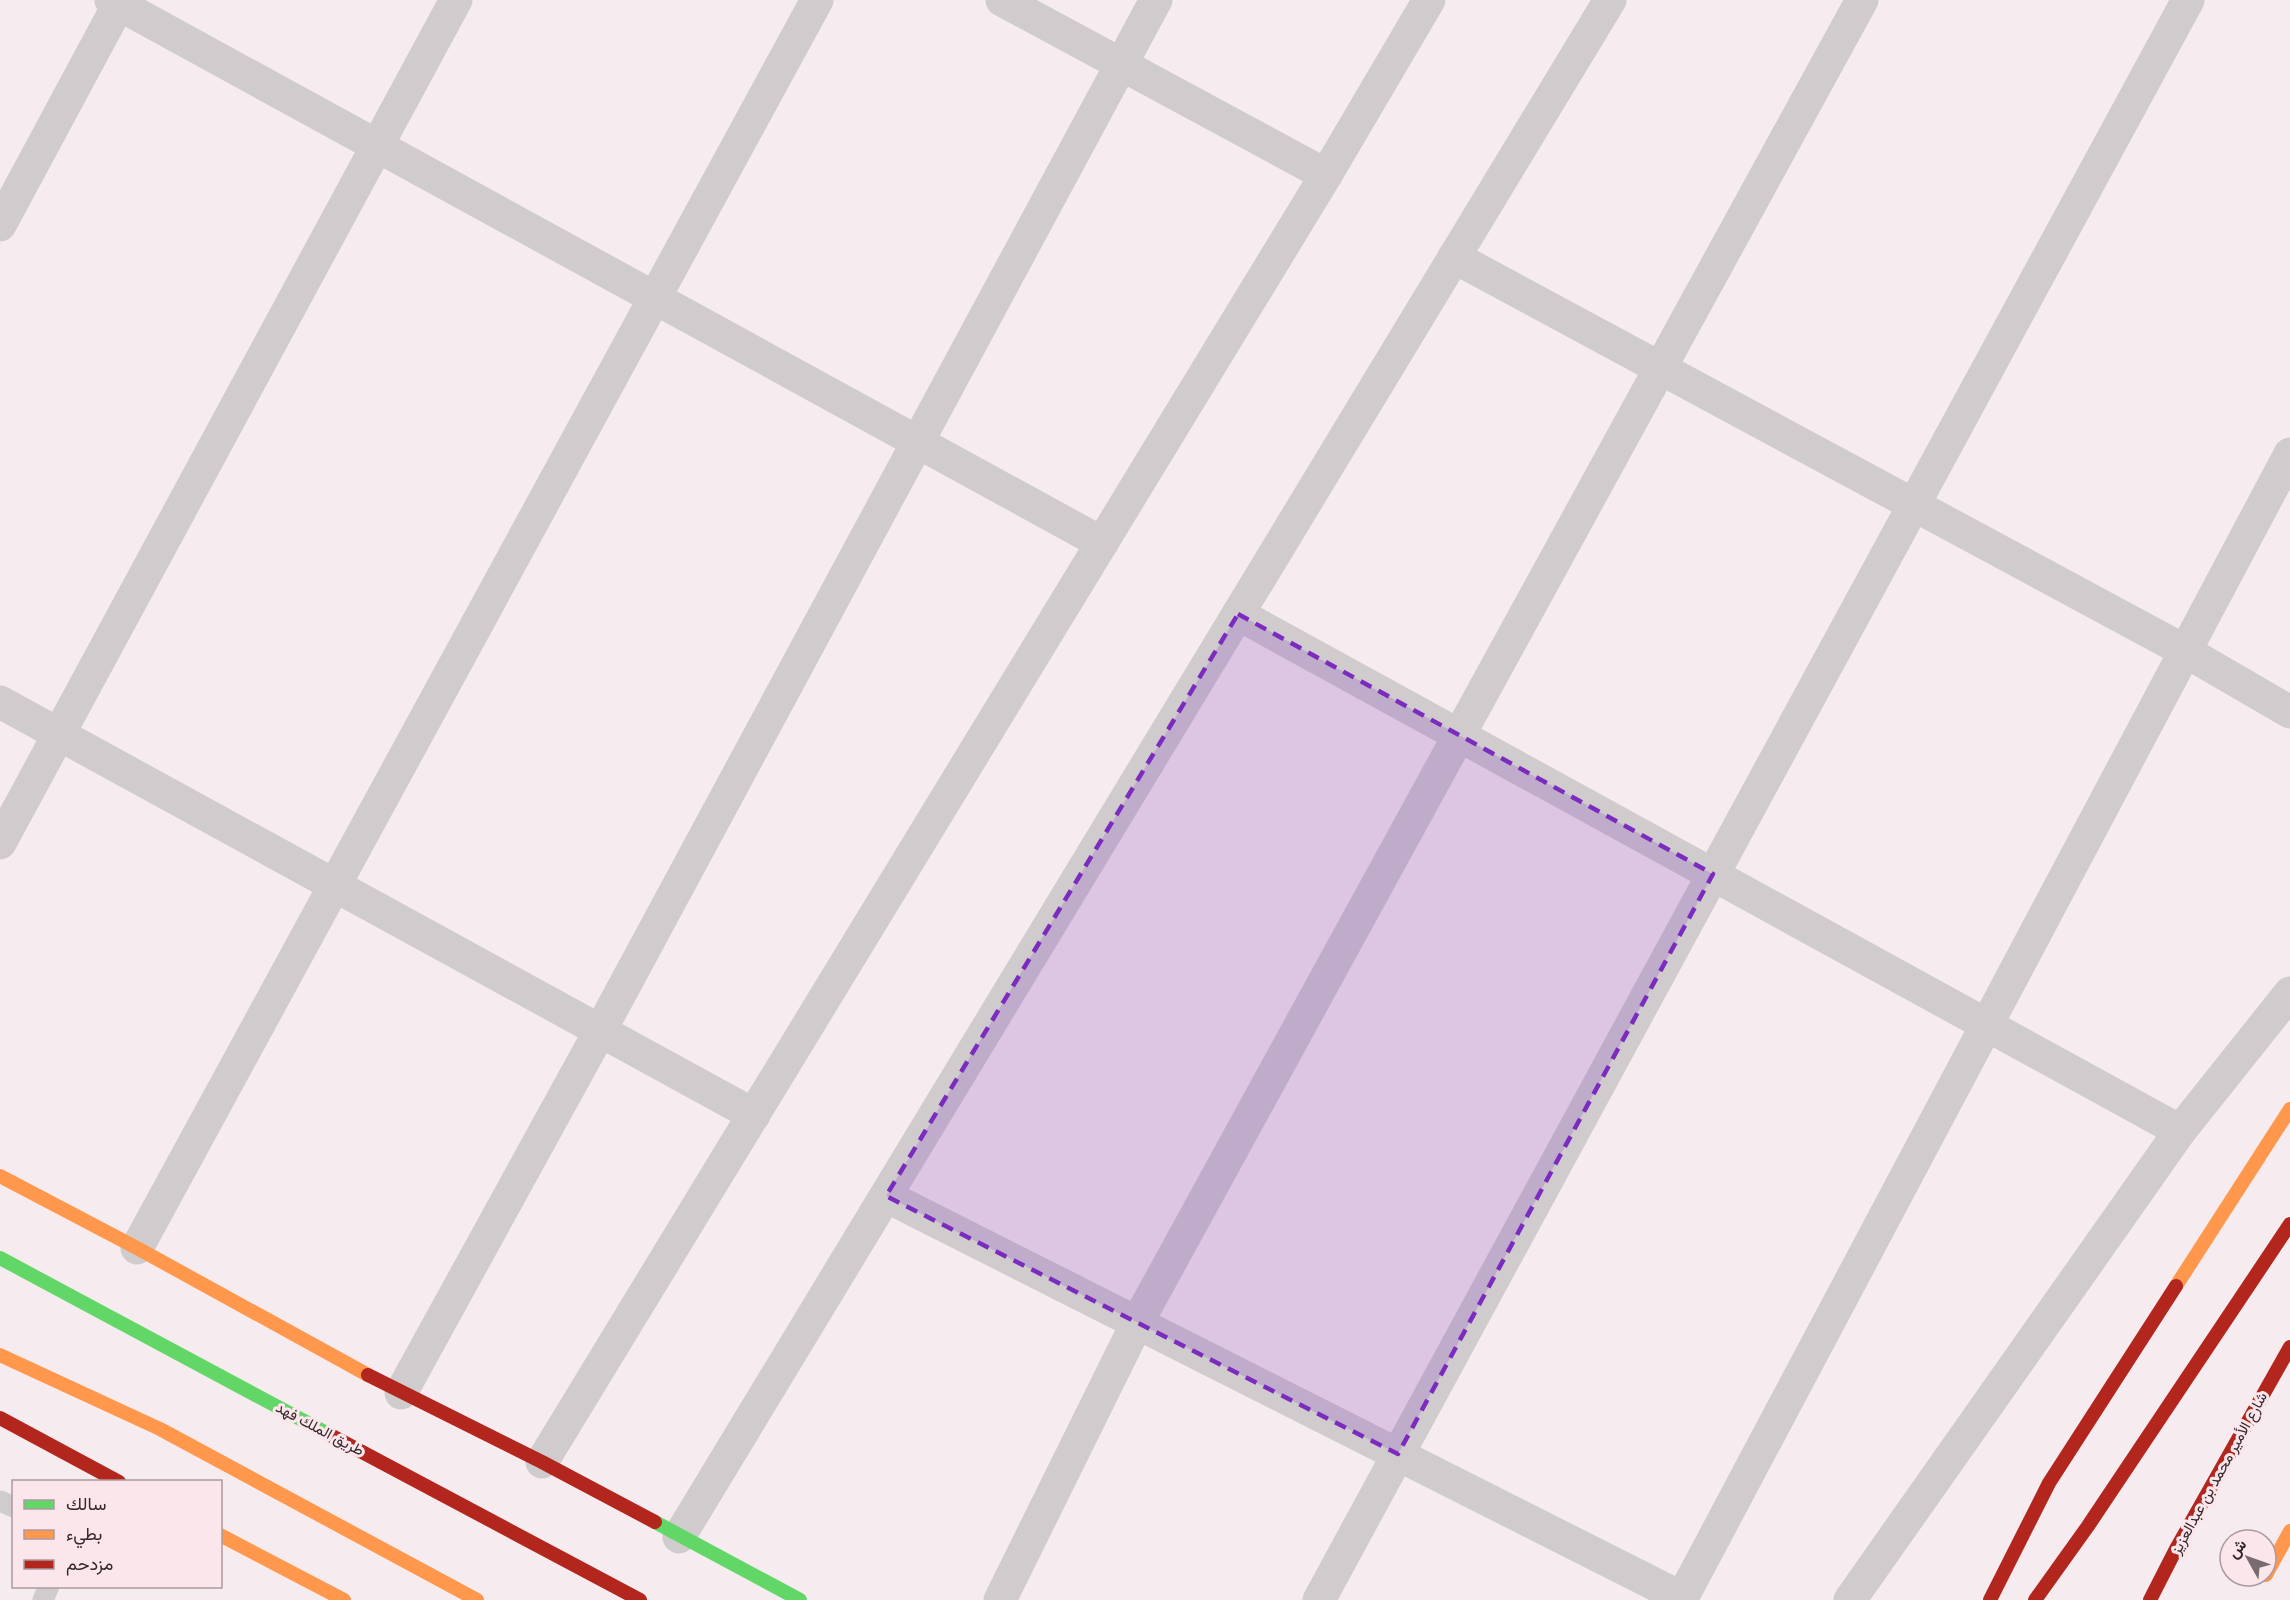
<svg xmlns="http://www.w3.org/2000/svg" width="2290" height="1600" font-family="Quicksand,Vazirmatn,sans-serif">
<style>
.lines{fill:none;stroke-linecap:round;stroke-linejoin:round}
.lane{stroke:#d0cccd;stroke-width:21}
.street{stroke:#d0cccd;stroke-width:33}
.fast{stroke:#63d668;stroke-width:14}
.slow{stroke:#ff974d;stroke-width:14}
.jam{stroke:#b3261e;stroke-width:14}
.marked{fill:#7b2cbf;fill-opacity:0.2;stroke:#7b2cbf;stroke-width:4.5;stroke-dasharray:12 8;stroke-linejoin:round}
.labels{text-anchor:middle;stroke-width:6;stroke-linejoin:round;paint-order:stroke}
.street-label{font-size:15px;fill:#34282c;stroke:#fbe6ec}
</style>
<rect width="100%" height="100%" fill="#f6ebee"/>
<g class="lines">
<g class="lane">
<polyline points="0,1501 14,1507"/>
<polyline points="43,1600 49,1586"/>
</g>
<g class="street">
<polyline points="111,0 1102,543"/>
<polyline points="1002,0 1326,175"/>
<polyline points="0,225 121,0"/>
<polyline points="1454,257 2185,651 2290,712"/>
<polyline points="1238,614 2180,1131"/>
<polyline points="0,702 754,1115"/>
<polyline points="0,843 456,0"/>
<polyline points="886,1196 1682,1598"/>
<polyline points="137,1248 817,0"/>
<polyline points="401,1393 600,1031 1156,0"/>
<polyline points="542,1462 1326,175 1429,0"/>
<polyline points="679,1537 1610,0"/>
<polyline points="1000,1600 1137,1323 1862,0"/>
<polyline points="1319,1600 2188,0"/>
<polyline points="1681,1600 2290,454"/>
<polyline points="1850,1600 2180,1131 2290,993"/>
</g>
<g class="fast">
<polyline points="0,1258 332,1436"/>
<polyline points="655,1522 800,1600"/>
</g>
<g class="slow">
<polyline points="0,1176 137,1248 368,1375"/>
<polyline points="2176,1286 2290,1109"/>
<polyline points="0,1355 160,1429 477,1600"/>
<polyline points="220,1535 344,1600"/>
<polyline points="2266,1575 2290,1531"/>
</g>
<g class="jam">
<polyline points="368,1375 542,1462 655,1522"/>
<polyline points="0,1418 119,1482"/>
<polyline points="332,1436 640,1600"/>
<polyline points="1990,1600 2049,1483 2176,1286"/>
<polyline points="2035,1600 2088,1526 2290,1224"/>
<polyline points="2150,1600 2176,1549 2290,1347"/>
</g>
</g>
<path class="marked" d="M1238,614L1713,874L1398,1454L886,1196Z"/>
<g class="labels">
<g class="street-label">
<text transform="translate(320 1429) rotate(28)" y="5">طريق الملك فهد</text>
<text transform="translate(2219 1473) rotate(-61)" y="5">شارع الأمير محمد بن عبدالعزيز</text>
</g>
</g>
<rect x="12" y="1480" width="210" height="108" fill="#fbe6ec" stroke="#ab9a9f" stroke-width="1.5"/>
<rect x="24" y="1500" width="30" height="9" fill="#63d668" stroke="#ab9a9f" stroke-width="1.5"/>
<text x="66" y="1510" font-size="18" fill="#34282c">سالك</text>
<rect x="24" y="1530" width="30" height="9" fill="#ff974d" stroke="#ab9a9f" stroke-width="1.5"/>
<text x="66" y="1540" font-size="18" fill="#34282c">بطيء</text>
<rect x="24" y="1560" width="30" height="9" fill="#b3261e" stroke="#ab9a9f" stroke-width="1.5"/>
<text x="66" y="1570" font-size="18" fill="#34282c">مزدحم</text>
<g transform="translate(2248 1558) rotate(310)"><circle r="28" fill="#fbe6ec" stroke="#ab9a9f" stroke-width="1.5"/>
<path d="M0-4.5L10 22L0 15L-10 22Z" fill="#786c70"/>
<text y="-9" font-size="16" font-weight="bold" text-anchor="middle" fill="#34282c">ش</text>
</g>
</svg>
